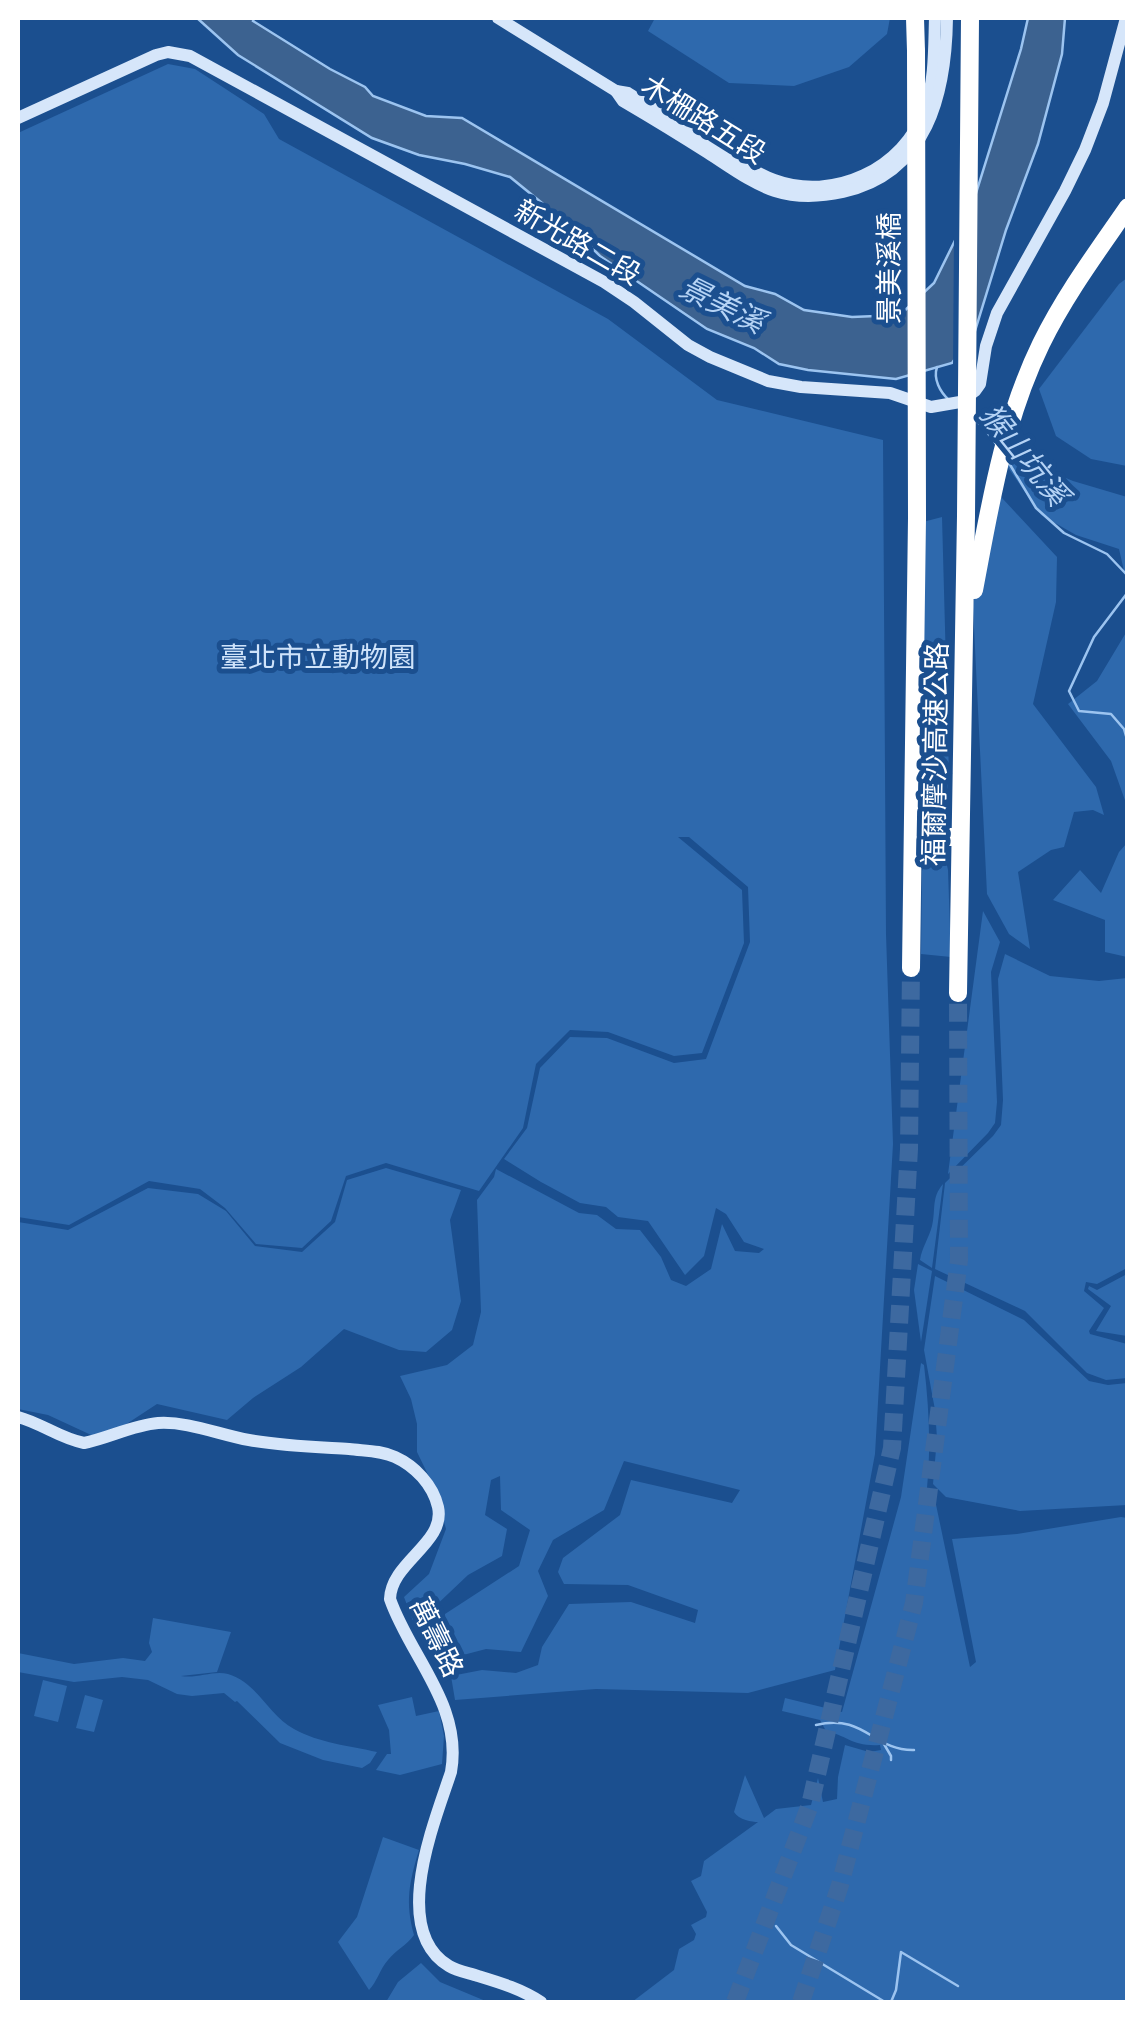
<svg xmlns="http://www.w3.org/2000/svg" width="1145" height="2020" font-family="Helvetica,'Noto Sans TC',sans-serif">
<style>
.green{fill:#2e69ad}
.water{fill:#3c6290;stroke:#9cc4f0;stroke-width:2.5}
.pier{fill:#1b4f8f}
.lines{fill:none;stroke-linecap:round;stroke-linejoin:round}
.stream{stroke:#9cc4f0;stroke-width:2.5}
.highway-tunnel{stroke:#3d69a0;stroke-width:18;stroke-dasharray:18 9;stroke-linecap:butt}
.secondary{stroke:#d6e6fa;stroke-width:12}
.highway{stroke:#fff;stroke-width:18}
.highway-bridge{stroke:#fff;stroke-width:18}
.labels{text-anchor:middle;stroke-width:10;stroke-linejoin:round;paint-order:stroke}
.street-label{font-size:28px;fill:#fff;stroke:#1b4f8f}
.park-label{font-size:28px;fill:#cfe3fa;stroke:#1b4f8f}
.water-label{font-size:30px;font-style:italic;fill:#b5d3f5;stroke:#1b4f8f}
</style>
<rect width="100%" height="100%" fill="#1b4f8f"/>
<g class="green">
<polygon points="655,18 890,18 887,34 849,67 794,86 729,83 648,31"/>
<polygon points="168,64 195,69 264,114 279,139 608,319 717,400 883,440 886,934 893,1144 875,1454 835,1670 748,1693 596,1689 455,1700 451,1676 482,1670 516,1673 538,1665 542,1647 569,1604 631,1602 695,1623 698,1610 628,1585 564,1584 558,1572 563,1558 620,1515 631,1480 732,1503 740,1490 624,1461 604,1510 553,1540 538,1571 548,1596 521,1652 486,1649 444,1660 445,1614 519,1566 530,1530 501,1510 500,1476 491,1480 485,1515 507,1529 502,1556 468,1575 430,1611 430,1650 418,1634 404,1597 429,1574 446,1529 435,1489 417,1452 417,1424 411,1399 400,1376 447,1365 473,1345 481,1312 477,1200 494,1177 496,1169 579,1213 597,1215 616,1229 640,1230 661,1257 671,1280 686,1286 711,1269 722,1224 735,1251 759,1253 764,1249 744,1242 726,1214 716,1208 704,1256 685,1275 648,1221 618,1217 606,1207 580,1203 541,1182 504,1159 527,1128 540,1068 570,1037 607,1038 674,1063 706,1059 750,942 748,887 689,837 678,837 742,890 744,943 702,1053 674,1056 608,1032 570,1030 536,1064 523,1128 479,1191 386,1163 346,1176 331,1221 302,1248 256,1244 225,1208 200,1189 149,1181 69,1225 18,1217 18,133"/>
<polygon points="1127,278 1127,466 1091,459 1056,436 1039,389 1119,284"/>
<polygon points="1008,429 1040,467 1073,481 1127,497 1127,584 1119,549 1076,535 1041,515 998,453"/>
<polygon points="989,484 1057,557 1056,602 1033,704 1096,787 1104,815 1093,810 1074,812 1064,847 1051,850 1018,872 1030,949 1009,934 987,894 973,607"/>
<polygon points="942,517 949,776 945,805 936,814 927,809 922,792 923,522"/>
<polygon points="1127,631 1127,806 1111,761 1068,704 1097,681"/>
<polygon points="1127,843 1127,957 1105,952 1105,920 1053,900 1080,870 1101,893 1119,852"/>
<polygon points="935,855 946,861 948,870 951,957 921,954 922,871 925,863"/>
<polygon points="983,911 1000,942 991,972 997,1102 995,1123 988,1133 948,1174"/>
<polygon points="1005,954 1050,976 1099,981 1127,978 1127,1268 1097,1284 1086,1282 1084,1291 1104,1308 1089,1331 1090,1334 1127,1344 1127,1378 1106,1380 1087,1373 1025,1311 935,1269 945,1183 993,1136 1001,1125 1003,1100 998,979"/>
<polygon points="386,1168 461,1190 450,1220 461,1301 452,1330 426,1352 399,1350 344,1329 301,1367 253,1398 227,1420 157,1404 102,1440 48,1415 18,1409 18,1222 68,1230 148,1188 198,1194 226,1211 255,1246 302,1252 335,1222 347,1180"/>
<path d="M943,1184L932,1268L920,1260C922,1247 929,1238 932,1226C936,1209 931,1198 943,1184Z"/>
<polygon points="918,1264 932,1271 921,1342 914,1290"/>
<polygon points="1127,1274 1127,1336 1096,1331 1111,1306 1088,1289 1089,1286 1097,1290"/>
<polygon points="935,1276 1024,1320 1089,1381 1108,1385 1127,1383 1127,1505 1020,1511 946,1497 933,1484 937,1438 935,1410 924,1350"/>
<path d="M921,1363L924,1365C929,1407 931,1446 927,1488L934,1495L970,1667L976,1662L952,1539L1017,1534L1121,1517L1127,1518V2002H632L674,1970L679,1949L694,1940L696,1934L691,1925L706,1917L707,1912L691,1881L701,1876L704,1861L758,1822C752,1822 739,1820 734,1812L745,1775L764,1818L776,1809L811,1805L818,1778L823,1802L837,1799L838,1777L845,1745L869,1752L881,1750L880,1745C853,1747 846,1735 826,1731L820,1720L782,1711L785,1698L842,1712L901,1497Z"/>
<path d="M153,1618L231,1632L217,1672L181,1676C197,1679 213,1670 228,1674C258,1683 268,1715 294,1729C319,1743 350,1746 377,1752L370,1763L362,1768L323,1760L280,1743L237,1701L235,1702L224,1693L192,1696L177,1694L148,1680L122,1677L74,1682L18,1672V1653L74,1664L123,1658L145,1661L152,1652L149,1643Z"/>
<polygon points="43,1680 67,1686 58,1722 34,1716"/>
<polygon points="85,1695 103,1700 94,1732 76,1728"/>
<polygon points="412,1697 416,1716 439,1711 444,1736 442,1764 400,1775 376,1770 387,1754 391,1754 389,1730 378,1705"/>
<path d="M383,1837L419,1850C409,1883 405,1902 414,1935C407,1945 396,1950 388,1960C380,1969 377,1982 369,1990L338,1942L357,1917Z"/>
<polygon points="421,1963 440,1982 488,2002 386,2002 398,1982"/>
</g>
<polygon class="water" points="197,18 254,18 253,21 330,69 365,87 373,96 426,116 462,118 745,286 775,294 804,310 852,317 900,315 934,283 972,206 1021,49 1028,18 1065,18 1062,54 1038,144 1006,230 975,331 952,363 896,379 808,370 779,364 754,348 707,329 600,256 569,225 510,177 465,164 419,155 372,138 238,55"/>
<polygon class="pier" points="967,204 973,343 953,368 954,232"/>
<g class="lines">
<g class="stream">
<path d="M937,367C933,379 940,392 949,400"/>
<polyline points="975,420 983,427 996,444"/>
<polyline points="1009,463 1036,508 1064,533 1107,554 1128,576"/>
<polyline points="1128,592 1094,637 1069,691 1079,711 1111,714 1124,729 1128,743"/>
<path d="M816,1725C865,1713 873,1751 914,1750"/>
<polyline points="884,1744 891,1756 891,1760"/>
<polyline points="776,1926 791,1945 885,2002"/>
<polyline points="891,2002 896,1990 901,1952 958,1986"/>
</g>
<g class="highway-tunnel">
<polyline points="735,2002 810,1805 892,1448 909,1149 911,968"/>
<polyline points="801,2002 840,1885 914,1603 959,1260 958,993"/>
</g>
<g class="secondary">
<path d="M498,18L616,91L628,93C659,112 689,131 720,150C737,161 755,173 774,180C833,202 904,169 925,109C935,80 934,48 935,18"/>
<path d="M616,91L623,101C652,118 680,135 708,153C730,167 751,183 775,191C797,198 820,197 843,192C928,173 946,93 947,18"/>
<polyline points="18,118 156,55 168,52 190,56 604,282 634,302 688,345 710,357 768,381 801,387 890,393 931,407 960,402 975,391 980,384 986,346 997,313 1065,191 1085,150 1103,103 1126,18"/>
<path d="M18,1417C41,1423 61,1439 84,1443C109,1438 133,1425 158,1423C188,1421 220,1435 249,1440C282,1446 316,1447 349,1449C364,1451 380,1450 395,1457C415,1466 433,1485 438,1507C446,1543 391,1562 390,1599C410,1657 463,1705 451,1772C435,1821 389,1930 449,1966C457,1971 469,1973 478,1976C501,1983 521,1989 541,2002"/>
</g>
<g class="highway">
<polyline points="915,18 916,51"/>
<path d="M974,590C990,506 1003,422 1041,344C1065,295 1097,252 1128,207"/>
<polyline points="914,837 960,837"/>
<polyline points="911,968 917,518"/>
<polyline points="958,993 966,516"/>
</g>
<g class="highway-bridge">
<polyline points="916,51 917,518"/>
<polyline points="966,516 970,18"/>
</g>
</g>
<g class="labels">
<g class="street-label">
<text transform="translate(704 119) rotate(32)" y="10">木柵路五段</text>
<text transform="translate(578 242) rotate(30)" y="10">新光路二段</text>
<text transform="translate(889 268) rotate(-90)" y="10">景美溪橋</text>
<text transform="translate(935 754) rotate(-89)" y="10">福爾摩沙高速公路</text>
<text transform="translate(437 1637) rotate(64)" y="10">萬壽路</text>
</g>
<g class="park-label">
<text x="318" y="667">臺北市立動物園</text>
</g>
<g class="water-label">
<text transform="translate(722 305) rotate(26)" y="10">景美溪</text>
<text transform="translate(1024 455) rotate(51)" y="10">猴山坑溪</text>
</g>
</g>
<rect width="1145" height="2020" fill="none" stroke="#ffffff" stroke-width="40"/>
</svg>
